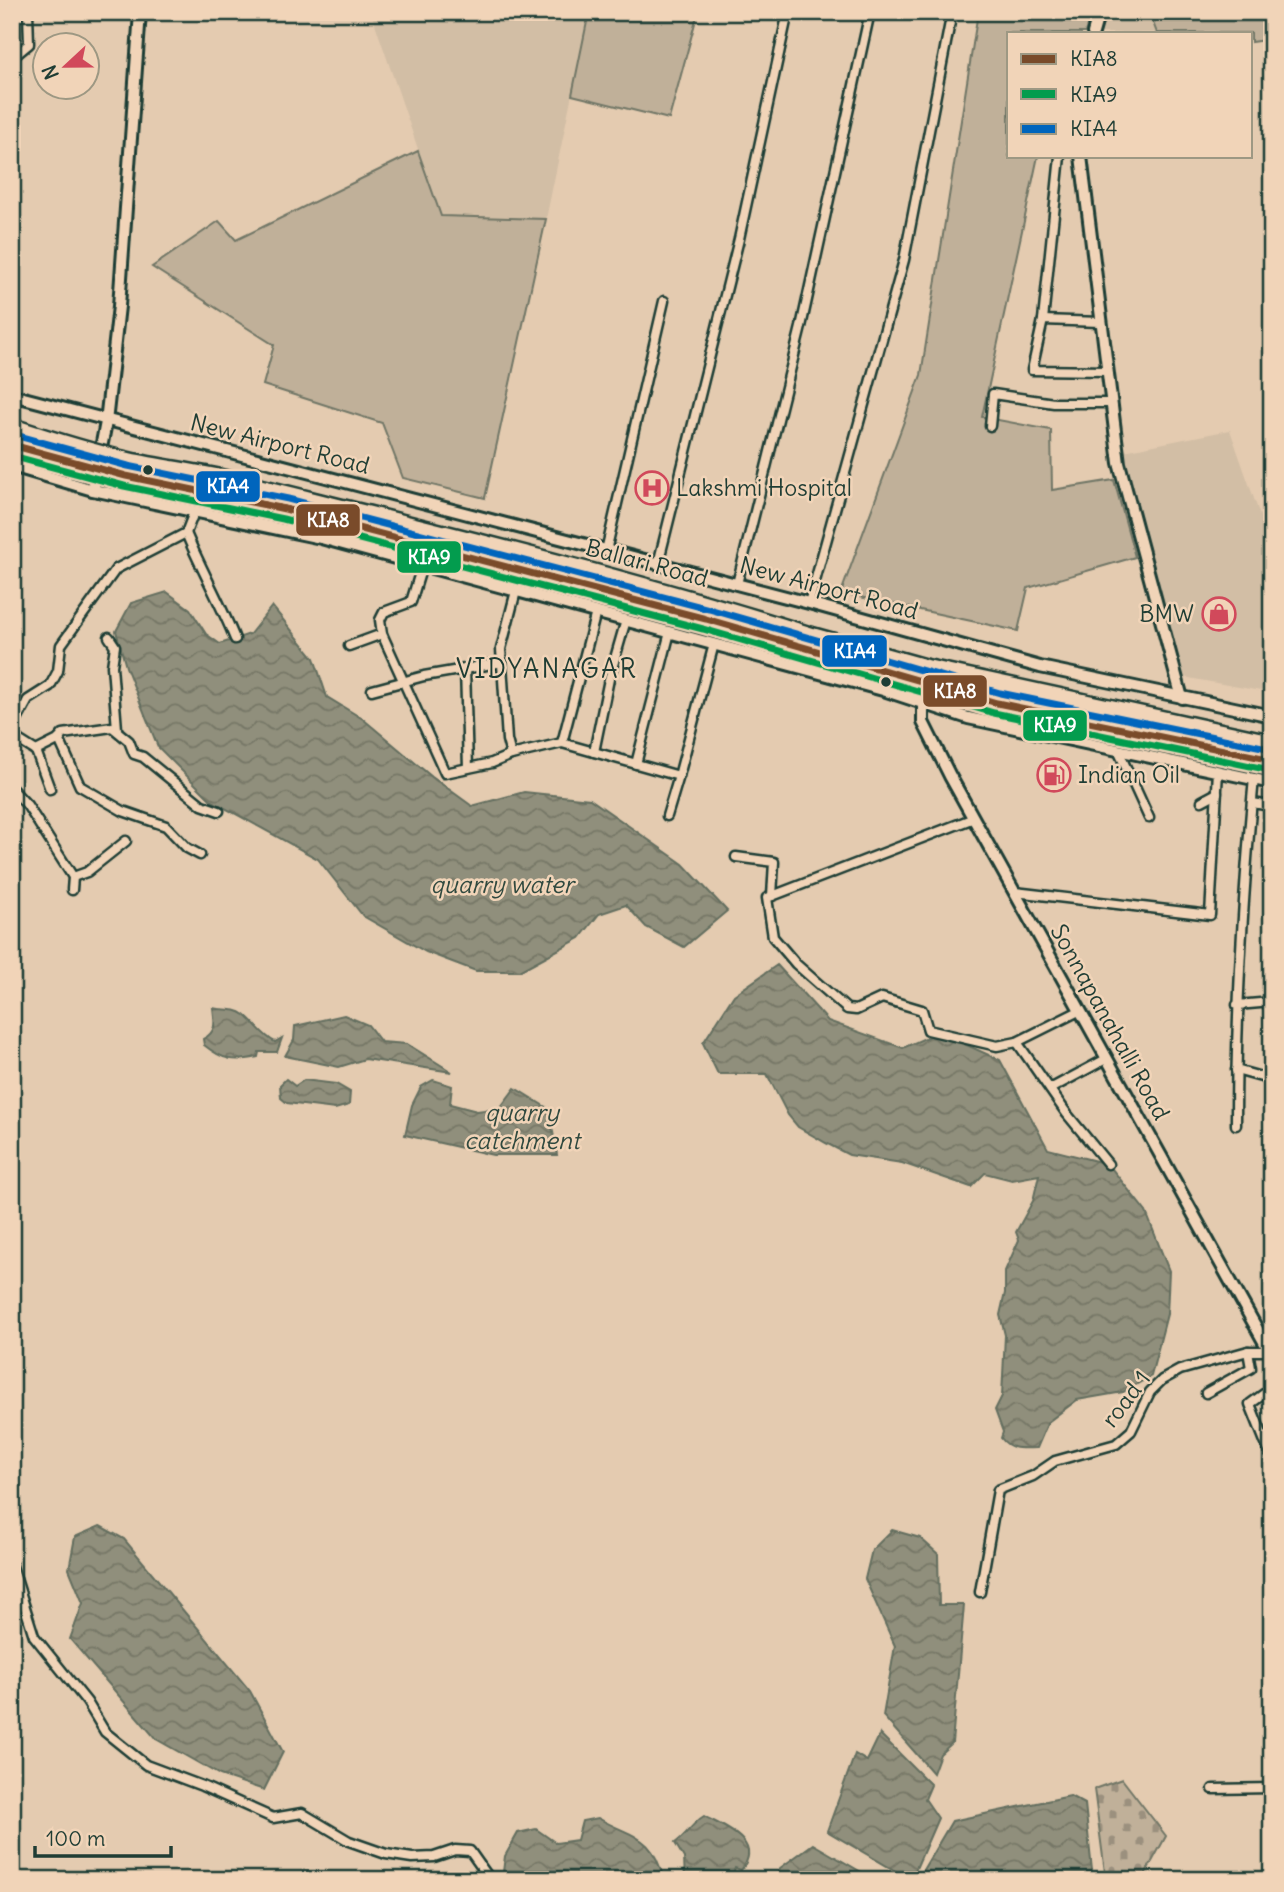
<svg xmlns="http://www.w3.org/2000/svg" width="1284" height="1892" font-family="Delius,sans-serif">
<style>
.built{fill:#d2bea5}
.green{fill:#c0b099;stroke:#707666;stroke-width:2}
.cemetery{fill:url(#cemetery-stones);stroke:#707666;stroke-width:2}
.water{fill:url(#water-waves);stroke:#636e5f;stroke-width:2}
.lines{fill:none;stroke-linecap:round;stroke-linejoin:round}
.street-casing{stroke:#1f3d34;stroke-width:13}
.secondary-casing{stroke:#1f3d34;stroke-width:16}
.highway-casing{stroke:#1f3d34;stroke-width:19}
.street{stroke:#f1d4b8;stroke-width:8}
.secondary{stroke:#f1d4b8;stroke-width:10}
.highway{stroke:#f1d4b8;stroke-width:14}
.highway-bridge-casing{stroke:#1f3d34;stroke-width:19;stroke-linecap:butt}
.highway-bridge{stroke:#f1d4b8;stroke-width:14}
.bus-1-casing{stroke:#f1d4b8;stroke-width:12}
.bus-2-casing{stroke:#f1d4b8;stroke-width:12}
.bus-3-casing{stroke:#f1d4b8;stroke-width:12}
.bus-1{stroke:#7a4b2a;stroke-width:7}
.bus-2{stroke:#039c4e;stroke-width:7}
.bus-3{stroke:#0065bd;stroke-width:7}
.bus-dot{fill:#1f3d34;stroke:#f1d4b8;stroke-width:2.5}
.labels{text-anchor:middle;stroke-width:5;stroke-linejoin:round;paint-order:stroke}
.street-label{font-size:23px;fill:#1f3d34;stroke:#f1d4b8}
.poi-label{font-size:23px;fill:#1f3d34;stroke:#f1d4b8;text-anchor:start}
.water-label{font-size:24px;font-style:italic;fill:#30493f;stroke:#f1d4b8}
.quarter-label{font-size:26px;letter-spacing:2px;fill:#1f3d34;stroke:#f1d4b8}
.line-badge{stroke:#f1d4b8;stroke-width:2.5}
.badge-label{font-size:19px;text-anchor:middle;font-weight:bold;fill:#fff}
</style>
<defs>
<pattern id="cemetery-stones" width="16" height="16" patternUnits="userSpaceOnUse" patternTransform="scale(1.75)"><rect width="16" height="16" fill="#c0b099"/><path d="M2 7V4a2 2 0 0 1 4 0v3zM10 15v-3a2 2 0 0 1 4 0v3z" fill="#9b907e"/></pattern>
<pattern id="water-waves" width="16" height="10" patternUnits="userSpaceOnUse" patternTransform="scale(1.75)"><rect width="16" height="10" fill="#908f7b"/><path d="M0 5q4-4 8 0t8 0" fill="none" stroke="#757666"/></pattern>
</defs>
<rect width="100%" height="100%" fill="#e4cbb0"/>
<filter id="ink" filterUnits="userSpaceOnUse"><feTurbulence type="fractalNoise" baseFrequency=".0143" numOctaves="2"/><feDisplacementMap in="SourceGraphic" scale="14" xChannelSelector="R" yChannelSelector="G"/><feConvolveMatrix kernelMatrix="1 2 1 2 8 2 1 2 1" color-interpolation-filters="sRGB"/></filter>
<g filter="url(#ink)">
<g class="built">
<polygon points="371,12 589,12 546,219 441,216"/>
<polygon points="1106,12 1149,12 1157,33 1101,33"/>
<polygon points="1230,430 1272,550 1272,693 1183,677 1124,451"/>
</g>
<g class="green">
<polygon points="589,12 698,12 669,119 572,95"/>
<polygon points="978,12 1091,12 1085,33 1009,33 1009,156 1038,156 982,417 1051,430 1052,490 1114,480 1135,557 1028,588 1018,631 841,593 921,375"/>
<polygon points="1149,12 1272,12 1272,39 1251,42 1251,33 1157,33"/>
<polygon points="418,151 441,216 546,219 485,498 403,478 382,423 263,385 274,345 152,267 219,221 236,240"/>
</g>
<polygon class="cemetery" points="1122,1779 1166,1836 1142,1880 1106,1880 1094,1789"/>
<g class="water">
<polygon points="167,592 190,609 206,634 220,644 250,634 272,606 314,658 327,697 363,719 432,777 472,806 524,792 590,799 683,864 727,911 684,947 646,927 626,905 599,914 580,938 519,971 476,971 426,952 363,916 318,859 212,801 158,747 126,667 116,631 131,603"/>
<path d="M777,965L828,1021L903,1048L938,1032L1000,1060L1048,1149L1108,1164L1146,1212L1169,1271L1167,1314L1151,1376L1123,1392L1077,1400L1048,1422L1037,1448C1022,1448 1011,1451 1001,1438L1003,1432L995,1410L1002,1396L1005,1335L1000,1315L1005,1293V1271L1019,1240L1016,1232L1033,1201L1039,1175L1012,1180L985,1173L971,1187L902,1163L849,1155L826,1143L798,1127L788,1115L767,1074H718L703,1043L734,995Z"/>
<path d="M213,1008C224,1011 235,1007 245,1015C256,1024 262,1035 275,1042L282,1038L277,1052H259L258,1057C234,1062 224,1061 204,1045L203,1039C217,1032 215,1022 213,1008Z"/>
<polygon points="344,1015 368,1025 381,1042 407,1044 452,1072 365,1059 339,1067 285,1056 294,1040 295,1026"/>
<polygon points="286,1079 295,1086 304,1080 336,1084 350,1092 349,1105 335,1109 287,1103 281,1098 280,1085"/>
<polygon points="433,1080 452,1086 450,1104 477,1111 500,1108 515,1088 549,1109 557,1155 493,1155 405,1135 412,1105 421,1087"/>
<polygon points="100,1526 124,1539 250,1691 283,1752 264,1790 220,1775 156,1739 70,1639 83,1603 69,1569 75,1537"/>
<polygon points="892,1530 920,1538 938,1554 939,1605 964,1605 952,1743 940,1754 933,1773 883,1716 895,1646 865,1579 872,1550"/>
<polygon points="880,1734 931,1785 925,1799 938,1818 911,1880 827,1831 855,1754 867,1761"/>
<polygon points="1070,1796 1085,1804 1093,1880 917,1880 952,1821"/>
<path d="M704,1816C723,1827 765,1841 741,1870L735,1868L731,1880H685L684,1858L675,1843C687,1835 692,1823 704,1816Z"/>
<path d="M598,1818C635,1839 652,1834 664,1880H502L505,1856L518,1833L536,1829L556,1843L577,1840L582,1821Z"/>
<polygon points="813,1844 875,1880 776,1880 780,1868"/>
</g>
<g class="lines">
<defs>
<g id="street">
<polyline points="12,58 29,44 28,12"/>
<polyline points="1043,320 1060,156"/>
<polyline points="1100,322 1043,320 1032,370 1107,371"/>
<polyline points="990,426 993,394 1054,403 1110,403"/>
<path d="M186,533C201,569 220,602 235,639"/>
<polyline points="606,551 664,301"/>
<polyline points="658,564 739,239 788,12"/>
<polyline points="422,566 411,602 384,612 380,620 382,634 445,773 492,763 511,755"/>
<polyline points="737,584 801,327 870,12"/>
<polyline points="516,591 501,649 507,740 511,755 562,743 679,776 714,644"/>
<polyline points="809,603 904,260 952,12"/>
<polyline points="109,637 115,646 112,666 117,729"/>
<polyline points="349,646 382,634"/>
<polyline points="372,690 424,676 465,669"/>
<polyline points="12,729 28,700 50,686 58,671 61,645 116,569 186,533 193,515"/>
<polyline points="12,736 36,751 58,740 63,734 112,727 129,741 134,754 143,757 202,805 219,811"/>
<polyline points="59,739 80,786 123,811 166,826 187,848 200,855"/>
<polyline points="562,743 596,612"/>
<polyline points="1118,750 1149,818"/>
<polyline points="36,751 50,789"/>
<polyline points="594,752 609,679 626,620"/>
<polyline points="636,764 670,632"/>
<polyline points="468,768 465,669 502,662"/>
<polyline points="12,789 27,805 73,877 72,890"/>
<polyline points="1202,801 1217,793"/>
<polyline points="1252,803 1272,806"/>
<polyline points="667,816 679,776"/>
<polyline points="974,818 767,898 773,937 796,964 847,1009 856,1010 882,998 922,1010 928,1030 997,1046 1017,1042"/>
<polyline points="736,857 774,862 772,896"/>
<polyline points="73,877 87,872 126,841"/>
<polyline points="1015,892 1210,915 1218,771"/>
<polyline points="1237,1005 1272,1002"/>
<polyline points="1079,1011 1017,1042 1067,1114 1108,1164"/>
<polyline points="1236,1070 1272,1080"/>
<polyline points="1050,1089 1106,1059"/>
<path d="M1236,1125C1236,1009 1243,894 1254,778"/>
<polyline points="1272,1388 1250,1404 1272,1459"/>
<polyline points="1206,1393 1251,1368 1248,1351"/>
<polyline points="12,1566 34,1636 87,1702 105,1732 146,1765 202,1786 273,1818 302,1813 349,1841 386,1854 412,1858 434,1857 455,1850 470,1851 487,1875 487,1880"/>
<polyline points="980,1592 998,1490 1033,1476 1055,1461 1116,1444 1131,1431 1150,1392 1162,1380 1180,1370 1248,1351 1268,1351"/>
<polyline points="1270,1641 1272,1641"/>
<polyline points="1213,1789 1272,1788"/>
</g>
<g id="secondary">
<polyline points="1093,33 1099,12"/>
<polyline points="1081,156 1119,463 1182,698"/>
<polyline points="12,395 809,603 1040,667 1272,716"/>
<polyline points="12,466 93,490 321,538 883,690 968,718 1272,783"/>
<polyline points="93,490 106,422 119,306 140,12"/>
<polyline points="923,704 923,722 950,776 1272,1356"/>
</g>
<g id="highway">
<polyline points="812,635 927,667 1272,742"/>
<polyline points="806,650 997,703 1272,760"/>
</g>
</defs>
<use href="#street" class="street-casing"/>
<use href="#secondary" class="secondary-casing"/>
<use href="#highway" class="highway-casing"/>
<use href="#street" class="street"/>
<use href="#secondary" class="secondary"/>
<use href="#highway" class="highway"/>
<defs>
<g id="highway-bridge">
<path d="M12,426C51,439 89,451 129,460C166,468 202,472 238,481C430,529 623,575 812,635"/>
<path d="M12,445C102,473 194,487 285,509C460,551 635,597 806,650"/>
</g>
</defs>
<use href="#highway-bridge" class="highway-bridge-casing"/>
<use href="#highway-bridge" class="highway-bridge"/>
<defs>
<polyline id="bus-1" points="12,445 126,476 285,509 706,619 997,703 1272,760"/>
<polyline id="bus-2" points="12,456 124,486 283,519 703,629 994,713 1270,770"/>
<polyline id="bus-3" points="15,435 128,466 288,499 709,609 1000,693 1272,749"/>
</defs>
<use href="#bus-1" class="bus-1-casing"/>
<use href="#bus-2" class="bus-2-casing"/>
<use href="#bus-3" class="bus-3-casing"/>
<use href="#bus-1" class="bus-1"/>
<use href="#bus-2" class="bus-2"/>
<use href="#bus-3" class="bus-3"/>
</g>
</g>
<defs>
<symbol id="hospital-ring" viewBox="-11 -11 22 22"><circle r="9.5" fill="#f1d4b8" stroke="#d1495b" stroke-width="1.5"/><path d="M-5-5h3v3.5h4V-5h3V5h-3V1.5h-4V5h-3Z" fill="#d1495b"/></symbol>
<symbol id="shop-ring" viewBox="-11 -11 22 22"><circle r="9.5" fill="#f1d4b8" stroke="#d1495b" stroke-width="1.5"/><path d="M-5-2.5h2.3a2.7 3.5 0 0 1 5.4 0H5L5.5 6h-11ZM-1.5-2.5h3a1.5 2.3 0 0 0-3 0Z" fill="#d1495b"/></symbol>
<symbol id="fuel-ring" viewBox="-11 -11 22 22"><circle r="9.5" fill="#f1d4b8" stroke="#d1495b" stroke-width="1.5"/><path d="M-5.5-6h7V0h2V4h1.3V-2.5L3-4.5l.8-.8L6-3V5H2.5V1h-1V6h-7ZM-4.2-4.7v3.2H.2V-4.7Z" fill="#d1495b"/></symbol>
</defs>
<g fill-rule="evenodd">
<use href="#hospital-ring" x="633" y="469" width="38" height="38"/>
<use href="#shop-ring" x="1200" y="595" width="38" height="38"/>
<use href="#fuel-ring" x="1035" y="756" width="38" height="38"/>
</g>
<g class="bus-dot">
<circle cx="148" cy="470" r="6"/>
<circle cx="886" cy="682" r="6"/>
</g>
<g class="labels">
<g class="street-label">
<text transform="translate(280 444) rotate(14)" y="8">New Airport Road</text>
<text transform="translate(647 563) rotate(15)" y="8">Ballari Road</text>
<text transform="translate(829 588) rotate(15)" y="8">New Airport Road</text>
<text transform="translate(1110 1022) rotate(61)" y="8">Sonnapanahalli Road</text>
<text transform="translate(1126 1399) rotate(-53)" y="8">road 1</text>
</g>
<g class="poi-label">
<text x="676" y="496">Lakshmi Hospital</text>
<text x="1194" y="622" text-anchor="end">BMW</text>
<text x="1078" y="783">Indian Oil</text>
</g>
<g class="water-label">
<text x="502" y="893">quarry water</text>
<text x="522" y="1121">quarry<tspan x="522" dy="28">catchment</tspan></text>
</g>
<g class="quarter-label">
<text x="547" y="678">VIDYANAGAR</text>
</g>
</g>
<g class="line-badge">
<rect x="195" y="470" width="66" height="33" rx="7" fill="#0065bd"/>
<rect x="295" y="503" width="66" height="34" rx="7" fill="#7a4b2a"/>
<rect x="396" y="540" width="66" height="34" rx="7" fill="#039c4e"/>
<rect x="821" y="634" width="67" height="34" rx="7" fill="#0065bd"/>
<rect x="922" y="674" width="66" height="34" rx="7" fill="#7a4b2a"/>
<rect x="1022" y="709" width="66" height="33" rx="7" fill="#039c4e"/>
</g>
<g class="badge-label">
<text x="228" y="493">KIA4</text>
<text x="328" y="527">KIA8</text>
<text x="429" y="564">KIA9</text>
<text x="855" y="658">KIA4</text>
<text x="955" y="698">KIA8</text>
<text x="1055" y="732">KIA9</text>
</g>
<rect width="1284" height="1892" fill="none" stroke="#f1d4b8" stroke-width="42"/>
<rect x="21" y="21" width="1242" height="1850" fill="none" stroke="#1f3d34" stroke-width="2.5" filter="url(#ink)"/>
<rect x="1007" y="32" width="245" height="126" fill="#f1d4b8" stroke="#9d9883" stroke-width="2"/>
<rect x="1021" y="54" width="35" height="10" fill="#7a4b2a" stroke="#9d9883" stroke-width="2"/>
<text x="1070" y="66" font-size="21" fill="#1f3d34">KIA8</text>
<rect x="1021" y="89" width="35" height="10" fill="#039c4e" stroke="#9d9883" stroke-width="2"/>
<text x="1070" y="102" font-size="21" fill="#1f3d34">KIA9</text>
<rect x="1021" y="124" width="35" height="10" fill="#0065bd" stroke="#9d9883" stroke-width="2"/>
<text x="1070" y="136" font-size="21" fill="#1f3d34">KIA4</text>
<g transform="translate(66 66) rotate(248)"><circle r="33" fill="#f1d4b8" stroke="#9d9883" stroke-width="2"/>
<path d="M0-5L12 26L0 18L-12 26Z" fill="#d1495b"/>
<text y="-10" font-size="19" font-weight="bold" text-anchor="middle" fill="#1f3d34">N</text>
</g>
<path d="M35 1846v10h136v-10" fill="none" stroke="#1f3d34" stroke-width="3.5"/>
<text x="46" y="1846" font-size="21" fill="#1f3d34" stroke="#f1d4b8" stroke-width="5" paint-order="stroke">100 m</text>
</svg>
